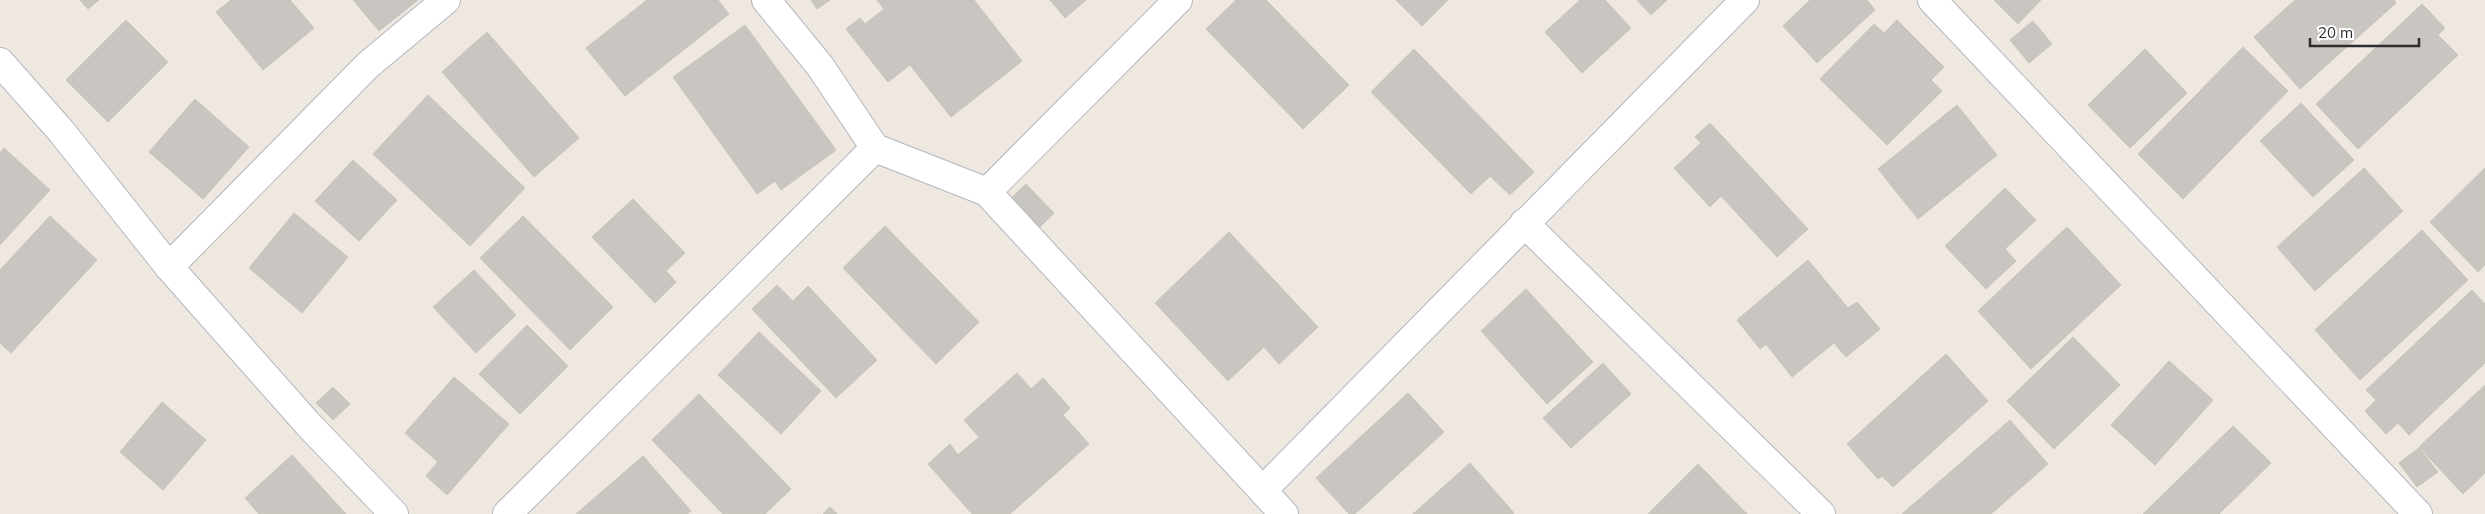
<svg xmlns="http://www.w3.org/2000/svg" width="2485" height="514" font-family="Mulish,sans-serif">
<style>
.building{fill:#c9c5c0;stroke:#c9c4ba}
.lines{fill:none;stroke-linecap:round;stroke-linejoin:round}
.street-casing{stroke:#b4b7bf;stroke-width:30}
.street{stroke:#fff;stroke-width:28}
</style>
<rect width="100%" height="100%" fill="#eee8e1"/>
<g class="building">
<polygon points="80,0 99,0 88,9"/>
<polygon points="231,0 290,0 314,28 263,70 216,12"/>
<polygon points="353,0 418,0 379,31"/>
<polygon points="647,0 718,0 729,14 625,96 586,48"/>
<polygon points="811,0 830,0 817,9"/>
<polygon points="877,0 974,0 1022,61 951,117 910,65 888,82 846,29 860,18 865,24 884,9"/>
<polygon points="1050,0 1086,0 1065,18"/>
<polygon points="1236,0 1266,0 1349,85 1303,129 1206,29"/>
<polygon points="1396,0 1448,0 1422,26"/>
<polygon points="1580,0 1605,0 1631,28 1582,73 1545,32"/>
<polygon points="1637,0 1667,0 1651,15"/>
<polygon points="1810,0 1867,0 1875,10 1817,63 1783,26"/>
<polygon points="1994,0 2041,0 2018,24"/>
<polygon points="2295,0 2394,0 2396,3 2300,89 2254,37"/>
<polygon points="2422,4 2445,28 2438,35 2458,55 2358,149 2316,104"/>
<polygon points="126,20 168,62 108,122 66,80"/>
<polygon points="1897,20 1944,67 1931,80 1942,91 1887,145 1820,79 1874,24 1884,33"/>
<polygon points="2033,21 2052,44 2029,63 2010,40"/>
<polygon points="745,25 836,150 781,190 775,181 757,194 673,77"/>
<polygon points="487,32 579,138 534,177 442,72"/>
<polygon points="2243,47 2288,91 2183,199 2138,154"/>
<polygon points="1414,49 1534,172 1510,195 1490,176 1471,194 1371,92"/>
<polygon points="2145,49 2187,93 2130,148 2088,105"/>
<polygon points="428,95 525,188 470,246 373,154"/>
<polygon points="195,99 249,147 203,199 149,152"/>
<polygon points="2301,103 2354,160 2313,197 2260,141"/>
<polygon points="1957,105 1997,155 1918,219 1878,169"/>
<polygon points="1710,123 1808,229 1777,257 1721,196 1710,207 1674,168 1701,143 1695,137"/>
<polygon points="4,148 50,190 0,245 0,153"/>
<polygon points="353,160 397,200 359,241 315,201"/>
<polygon points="2364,168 2403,211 2315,291 2277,247"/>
<polygon points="2485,168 2485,265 2478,272 2430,222"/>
<polygon points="1026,184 1054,213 1039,228 1011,198"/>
<polygon points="2005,188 2036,220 2005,249 2016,261 1986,289 1945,246"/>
<polygon points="633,199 685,253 666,271 676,282 655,303 592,237"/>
<polygon points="294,213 348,257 302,313 249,268"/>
<polygon points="50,216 97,260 11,353 0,343 0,270"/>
<polygon points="523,216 613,307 570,350 480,258"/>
<polygon points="885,226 979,322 936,364 843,268"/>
<polygon points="2067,227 2121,285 2031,369 1978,311"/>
<polygon points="2422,230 2468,280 2360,380 2315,330"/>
<polygon points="1229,232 1318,327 1279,364 1264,347 1228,381 1155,303"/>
<polygon points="1808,260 1848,308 1857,302 1880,329 1846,357 1834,343 1792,377 1766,344 1760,349 1737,320"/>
<polygon points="474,270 516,315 476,353 433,307"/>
<polygon points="777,285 793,301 808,286 877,360 836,398 752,309"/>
<polygon points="1526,289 1593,362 1547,404 1481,331"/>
<polygon points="2472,290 2485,304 2485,363 2409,435 2398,423 2386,434 2365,411 2376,400 2366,390"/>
<polygon points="527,325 568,366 520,414 479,374"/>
<polygon points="759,332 821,391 781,434 718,375"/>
<polygon points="2073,337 2120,385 2054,449 2007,401"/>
<polygon points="1946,354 1988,401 1893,487 1882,476 1878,479 1847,444"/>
<polygon points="2169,361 2213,400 2155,465 2111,425"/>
<polygon points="1603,363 1631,394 1571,448 1543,418"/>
<polygon points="1017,373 1031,389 1043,378 1070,408 1063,415 1089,444 1010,514 972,514 928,464 950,444 958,455 979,437 964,420"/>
<polygon points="454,377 509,424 447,495 426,476 438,462 405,433"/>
<polygon points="2485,385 2485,473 2463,494 2419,447"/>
<polygon points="333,387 350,404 333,420 316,403"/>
<polygon points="1408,393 1444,432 1355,514 1349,514 1316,478"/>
<polygon points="699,394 791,489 765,514 723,514 652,440"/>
<polygon points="162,402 206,440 163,490 120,452"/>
<polygon points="2010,420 2048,464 1991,514 1902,514"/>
<polygon points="2233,426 2271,463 2219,514 2143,514"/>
<polygon points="2419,448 2438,472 2417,487 2399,463"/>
<polygon points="292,455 346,514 259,514 245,498"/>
<polygon points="643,456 691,511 687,514 576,514"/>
<polygon points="1470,463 1514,513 1512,514 1413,514"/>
<polygon points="1698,464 1747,514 1648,514"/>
<polygon points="830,507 837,514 823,514"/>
</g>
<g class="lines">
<defs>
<g id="street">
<polyline points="766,0 820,66 875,148 987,192 1284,514"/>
<polyline points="1932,0 2418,514"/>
<polyline points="0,62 61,131 169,267 307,423 394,514"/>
<polyline points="987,192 1178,0"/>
<polyline points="1524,223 1821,514"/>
<polyline points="169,267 368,65 446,0"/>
<polyline points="1263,490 1745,0"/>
<polyline points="507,514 875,148"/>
</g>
</defs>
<use href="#street" class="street-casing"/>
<use href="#street" class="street"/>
</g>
<path d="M2310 38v8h109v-8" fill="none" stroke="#2d2d2d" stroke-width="2.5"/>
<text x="2318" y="38" font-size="15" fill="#2d2d2d" stroke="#ffffff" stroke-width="4" paint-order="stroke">20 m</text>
</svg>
